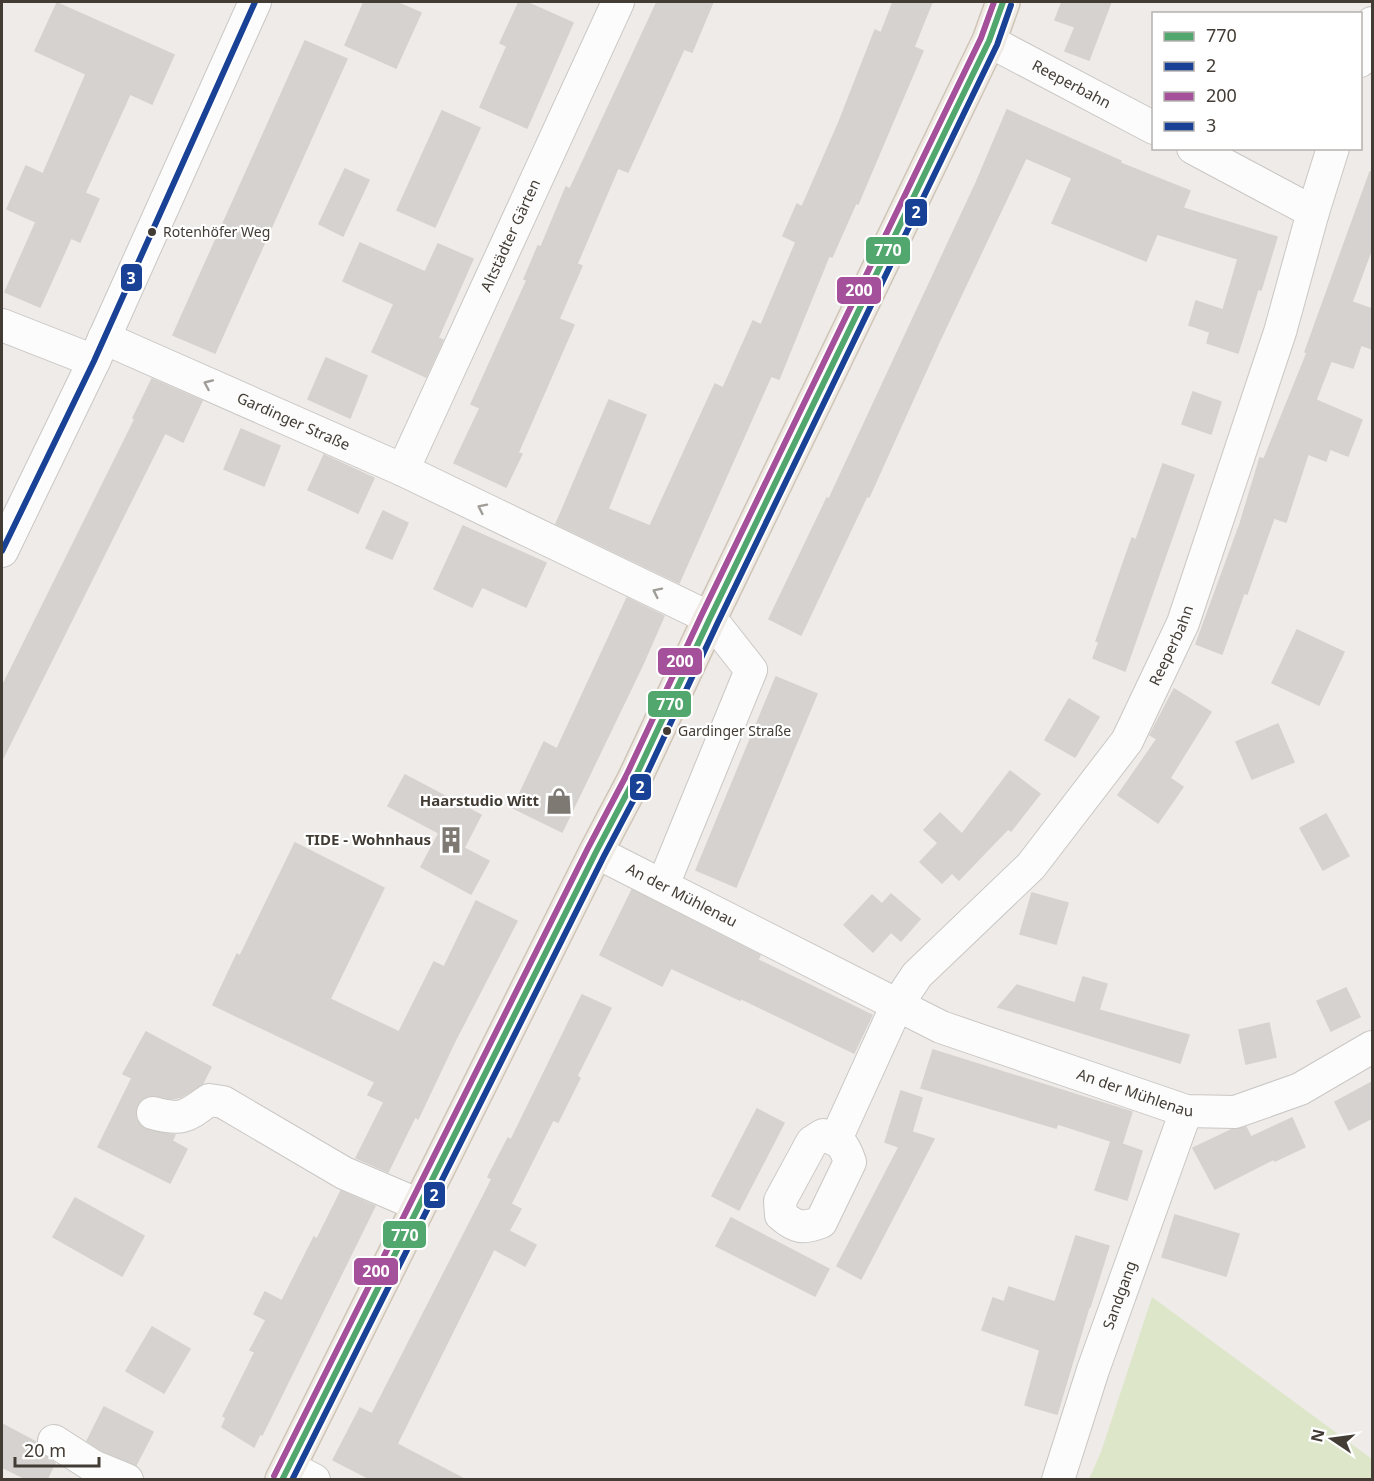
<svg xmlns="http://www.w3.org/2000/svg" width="1374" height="1481" font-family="'Noto Sans',sans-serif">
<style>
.green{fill:#dee6ca}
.building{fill:#d6d2cf;stroke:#d6d2ce;stroke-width:1.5}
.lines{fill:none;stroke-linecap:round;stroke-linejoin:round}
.minor-casing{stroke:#cac7c4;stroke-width:34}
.major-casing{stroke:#cfc5b7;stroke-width:36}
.minor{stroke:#fcfcfc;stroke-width:32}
.major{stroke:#efeae4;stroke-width:33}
.bus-1-casing{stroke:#fff;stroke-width:10}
.bus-2-casing{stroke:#fff;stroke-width:10}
.bus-3-casing{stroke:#fff;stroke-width:10}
.bus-4-casing{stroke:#fff;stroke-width:10}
.bus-1{stroke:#51a76d;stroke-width:6}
.bus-2{stroke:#194196;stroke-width:6}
.bus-3{stroke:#a4509a;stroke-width:6}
.bus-4{stroke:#194196;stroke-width:6}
.oneway{stroke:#a09c98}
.bus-dot{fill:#433c35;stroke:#fff;stroke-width:2}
.labels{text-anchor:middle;stroke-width:4.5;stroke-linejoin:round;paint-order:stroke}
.bus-label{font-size:14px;fill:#433c35;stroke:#fff;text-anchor:start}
.street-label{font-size:15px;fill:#433c35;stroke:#fff}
.poi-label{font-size:15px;font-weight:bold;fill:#433c35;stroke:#fff;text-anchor:end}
.line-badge{stroke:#fff;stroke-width:2}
.badge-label{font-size:16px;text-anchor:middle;font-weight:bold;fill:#fff}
</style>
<rect width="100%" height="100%" fill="#eeebe8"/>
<polygon class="green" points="1152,1297 1372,1459 1372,1479 1089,1479 1101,1452"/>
<g class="building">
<polygon points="364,2 396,2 421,13 396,68 345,45"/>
<polygon points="519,2 526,2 573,23 527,128 480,107 507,46 500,43"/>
<polygon points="657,2 713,2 692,52 684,49 628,172 618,168 577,264 582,266 559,319 574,325 518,453 522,454 506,487 454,463 480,408 471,404 527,280 524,279 538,246 541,247 566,187 570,189"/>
<polygon points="893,2 932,2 914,47 923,51 858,204 856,203 832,257 829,256 779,379 771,376 679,583 556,524 609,400 646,415 608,509 650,526 715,384 723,388 753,321 761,325 796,242 783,236 797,204 802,207 839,122 875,30 881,33"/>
<polygon points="1062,2 1111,2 1089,60 1065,51 1075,27 1055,20"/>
<polygon points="57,3 174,55 152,104 130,94 85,193 99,199 80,242 71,238 40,307 5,292 36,222 7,209 26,166 43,174 86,74 35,51"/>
<polygon points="305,41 347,59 215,353 173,335"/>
<polygon points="1007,110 1121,161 1120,163 1190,191 1183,208 1277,237 1261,290 1258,289 1238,353 1207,343 1210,332 1189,325 1196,301 1223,310 1238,259 1157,234 1146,261 1052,223 1072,178 1026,158 940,340 869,497 867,496 801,635 769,619 827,498 829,499 976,183"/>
<polygon points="442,111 480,128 435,227 397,210"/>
<polygon points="345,169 369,180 343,236 319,224"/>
<polygon points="1370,172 1372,172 1372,248 1352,302 1372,309 1372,349 1361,345 1353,368 1331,361 1316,400 1362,420 1348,456 1330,449 1326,461 1308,454 1286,522 1274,518 1247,594 1244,593 1222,654 1196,644 1240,524 1260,458 1264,459 1307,353 1305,352"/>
<polygon points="360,243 425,272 438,244 473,259 438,338 443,340 426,377 372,352 394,304 343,281"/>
<polygon points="326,358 367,376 350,418 308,399"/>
<polygon points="152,379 202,401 183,442 165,433 2,760 2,687 135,419 133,418"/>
<polygon points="1193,392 1221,402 1211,434 1182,424"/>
<polygon points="241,429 280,446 264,486 224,469"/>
<polygon points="324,455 374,478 358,513 308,490"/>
<polygon points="1163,464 1194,475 1125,671 1093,658 1099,642 1096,641 1132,538 1136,540"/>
<polygon points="383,511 408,523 392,559 366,548"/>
<polygon points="463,526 546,563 526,607 482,587 472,607 434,589"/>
<polygon points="627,598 664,616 643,664 562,832 513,808 544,742 557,749"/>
<polygon points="1297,630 1344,652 1319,705 1272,683"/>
<polygon points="776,677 817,694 736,887 696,870"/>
<polygon points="1174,689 1211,712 1170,778 1183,787 1158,823 1118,795 1157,739 1150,735"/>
<polygon points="1069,699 1099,717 1075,757 1045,740"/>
<polygon points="1278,724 1294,762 1252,779 1236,742"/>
<polygon points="1010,771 1040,794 1011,831 1008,829 959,880 952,873 942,883 920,862 938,843 924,830 940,813 962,834"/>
<polygon points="405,775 481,815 464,848 489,861 471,894 421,867 439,833 388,806"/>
<polygon points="1326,814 1349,856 1323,870 1300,828"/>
<polygon points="295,843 384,888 330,999 399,1032 434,962 444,967 476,901 517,921 455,1041 418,1119 415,1117 388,1172 356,1158 384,1102 368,1095 375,1082 213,1005 237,954 240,956"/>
<polygon points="632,890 760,955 758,960 872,1015 854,1053 740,998 740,1000 671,968 662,986 600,955"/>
<polygon points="1032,893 1068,903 1056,944 1020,934"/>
<polygon points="891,894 920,919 901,941 891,932 873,952 844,925 872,895 882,904"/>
<polygon points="1083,977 1107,984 1099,1010 1189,1035 1180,1063 998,1007 1017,985 1075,1003"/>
<polygon points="1346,988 1360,1017 1331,1031 1317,1001"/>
<polygon points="582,995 611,1008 577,1076 580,1078 558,1122 553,1120 511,1204 521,1209 509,1231 536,1245 525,1266 494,1249 397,1444 464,1479 370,1479 333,1460 360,1408 372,1414 492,1179 488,1177 508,1138 511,1140"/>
<polygon points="1269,1023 1276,1057 1246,1064 1239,1030"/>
<polygon points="146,1032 211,1067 202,1085 181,1097 172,1099 149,1096 141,1100 136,1108 136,1119 141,1126 149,1130 175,1135 172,1141 187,1149 170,1183 98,1147 132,1078 123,1074"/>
<polygon points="933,1050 1132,1112 1122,1144 1142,1151 1127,1200 1095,1190 1111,1141 1058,1124 1056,1128 921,1088"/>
<polygon points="1372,1082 1372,1118 1349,1130 1335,1102"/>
<polygon points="901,1091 922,1098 912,1132 934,1139 861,1279 837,1266 899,1147 885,1142"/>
<polygon points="757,1109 784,1123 739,1210 712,1196"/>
<polygon points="1292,1118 1305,1147 1275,1161 1274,1159 1215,1189 1193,1148 1231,1130 1246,1127 1251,1137"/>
<polygon points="341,1191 375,1206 262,1435 260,1434 254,1447 222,1427 226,1418 223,1416 255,1352 250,1350 266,1320 254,1314 265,1292 282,1301 314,1237 317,1239"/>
<polygon points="75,1198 144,1236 122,1276 53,1237"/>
<polygon points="1175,1215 1239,1234 1226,1276 1162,1257"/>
<polygon points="731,1218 829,1269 815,1296 716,1246"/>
<polygon points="1076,1236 1109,1246 1090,1307 1089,1307 1057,1414 1025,1405 1040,1350 982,1330 993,1298 1004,1302 1009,1287 1055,1302"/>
<polygon points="152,1327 190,1349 164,1393 126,1371"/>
<polygon points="104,1407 153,1432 136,1465 101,1450 87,1441"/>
<polygon points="2,1424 36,1442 38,1450 55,1463 47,1479 26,1479 2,1467"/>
</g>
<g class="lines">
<defs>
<g id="minor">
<path id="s1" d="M989,41L1154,128"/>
<polyline points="1360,61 1372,23"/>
<polyline points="1193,148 1313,212"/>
<polyline points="2,325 94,361"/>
<path id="s2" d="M104,338L403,470L710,618L751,670L663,885"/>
<path id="s3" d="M403,470L618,2"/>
<polyline points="2,551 94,361 255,2"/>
<path id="s4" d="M596,852L941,1027L1186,1111L1235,1112L1300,1089L1372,1047"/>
<path d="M153,1113C182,1121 186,1117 209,1100L223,1102L344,1173L419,1205"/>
<path d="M823,1135C841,1141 844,1144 850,1162L821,1222C803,1229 796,1228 781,1215L780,1201L812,1142Z"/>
<path id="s5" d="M836,1139L897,1005L917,975L1031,866L1127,741L1183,623L1280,332L1313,212L1333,148"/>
<polyline points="54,1441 93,1466 127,1480"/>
<polyline points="289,1467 314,1480"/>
<path id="s6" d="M1058,1480L1093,1370L1186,1111"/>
</g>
<polyline id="major" points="282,1480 596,852 634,780 710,618 989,41 1003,2"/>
</defs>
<use href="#minor" class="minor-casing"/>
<use href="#major" class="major-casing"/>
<use href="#minor" class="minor"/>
<use href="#major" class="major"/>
<defs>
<polyline id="bus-1" points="282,1480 596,852 634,780 710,618 989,41 1003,2"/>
<polyline id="bus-2" points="292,1480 604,856 642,784 718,622 997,45 1011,5"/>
<polyline id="bus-3" points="274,1476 588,848 626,776 702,614 981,38 994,2"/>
<polyline id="bus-4" points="2,551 94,361 255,2"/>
</defs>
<use href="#bus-1" class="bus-1-casing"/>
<use href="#bus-2" class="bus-2-casing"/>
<use href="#bus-3" class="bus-3-casing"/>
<use href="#bus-4" class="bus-4-casing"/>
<use href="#bus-1" class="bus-1"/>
<use href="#bus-2" class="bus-2"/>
<use href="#bus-3" class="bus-3"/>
<use href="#bus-4" class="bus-4"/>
</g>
<defs><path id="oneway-chevron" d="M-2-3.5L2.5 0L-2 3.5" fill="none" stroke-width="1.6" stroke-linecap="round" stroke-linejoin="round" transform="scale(1.5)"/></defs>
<g class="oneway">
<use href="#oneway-chevron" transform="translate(208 384) rotate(-156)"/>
<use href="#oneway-chevron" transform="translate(482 508) rotate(-154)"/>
<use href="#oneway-chevron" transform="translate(657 592) rotate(-154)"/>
</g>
<defs>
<symbol id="shop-bare" viewBox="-9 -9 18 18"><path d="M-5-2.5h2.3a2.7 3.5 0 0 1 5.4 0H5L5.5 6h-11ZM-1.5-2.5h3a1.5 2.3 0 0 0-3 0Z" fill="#7f7974" stroke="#fff" stroke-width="2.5" paint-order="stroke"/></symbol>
<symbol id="building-bare" viewBox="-9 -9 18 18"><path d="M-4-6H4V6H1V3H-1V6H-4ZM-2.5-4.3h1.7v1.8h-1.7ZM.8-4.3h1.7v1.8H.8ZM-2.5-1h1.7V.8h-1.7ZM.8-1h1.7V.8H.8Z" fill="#7f7974" stroke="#fff" stroke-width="2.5" paint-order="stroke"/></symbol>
</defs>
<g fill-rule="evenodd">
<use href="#shop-bare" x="540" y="782" width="38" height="38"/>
<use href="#building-bare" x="432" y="821" width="38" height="38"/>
</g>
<g class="bus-dot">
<circle cx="152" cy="232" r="5"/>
<circle cx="667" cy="731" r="5"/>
</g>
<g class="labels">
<g class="bus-label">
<text x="163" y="237">Rotenhöfer Weg</text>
<text x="678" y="736">Gardinger Straße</text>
</g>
<g class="street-label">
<text dy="5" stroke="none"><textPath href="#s1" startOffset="93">Reeperbahn</textPath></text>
<text dy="5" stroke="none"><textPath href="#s3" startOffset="258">Altstädter Gärten</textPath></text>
<text dy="5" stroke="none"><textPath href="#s2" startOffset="207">Gardinger Straße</textPath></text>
<text dy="5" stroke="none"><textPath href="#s5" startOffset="604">Reeperbahn</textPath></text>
<text dy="5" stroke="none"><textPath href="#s4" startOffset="96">An der Mühlenau</textPath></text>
<text dy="5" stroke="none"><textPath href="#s4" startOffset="592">An der Mühlenau</textPath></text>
<text dy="5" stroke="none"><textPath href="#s6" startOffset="195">Sandgang</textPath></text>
</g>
<g class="poi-label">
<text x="539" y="806">Haarstudio Witt</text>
<text x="431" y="845">TIDE - Wohnhaus</text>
</g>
</g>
<g class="line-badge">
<rect x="904" y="198" width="24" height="29" rx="6" fill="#194196"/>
<rect x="865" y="236" width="46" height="29" rx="6" fill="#51a76d"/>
<rect x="120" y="263" width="23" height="29" rx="6" fill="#194196"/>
<rect x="836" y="276" width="46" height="29" rx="6" fill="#a4509a"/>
<rect x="657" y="647" width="46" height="29" rx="6" fill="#a4509a"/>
<rect x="647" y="690" width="45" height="28" rx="6" fill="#51a76d"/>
<rect x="629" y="773" width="23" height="28" rx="6" fill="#194196"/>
<rect x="423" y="1181" width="23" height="28" rx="6" fill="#194196"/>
<rect x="382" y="1220" width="45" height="29" rx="6" fill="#51a76d"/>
<rect x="353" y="1257" width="46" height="29" rx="6" fill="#a4509a"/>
</g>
<g class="badge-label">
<text x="916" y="218">2</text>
<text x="888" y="256">770</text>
<text x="131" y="284">3</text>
<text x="859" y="296">200</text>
<text x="680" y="667">200</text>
<text x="670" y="710">770</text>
<text x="640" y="793">2</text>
<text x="434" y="1201">2</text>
<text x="405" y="1241">770</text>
<text x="376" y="1277">200</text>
</g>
<rect width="1374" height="1481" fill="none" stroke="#433c35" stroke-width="6"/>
<rect x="1152" y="12" width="210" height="138" fill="#ffffff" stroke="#b4b1ae" stroke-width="1.5"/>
<rect x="1164" y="32" width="30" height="9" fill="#51a76d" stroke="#b4b1ae" stroke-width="1.5"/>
<text x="1206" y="42" font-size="18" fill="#433c35">770</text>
<rect x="1164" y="62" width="30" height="9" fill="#194196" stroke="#b4b1ae" stroke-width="1.5"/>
<text x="1206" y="72" font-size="18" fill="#433c35">2</text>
<rect x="1164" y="92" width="30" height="9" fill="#a4509a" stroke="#b4b1ae" stroke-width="1.5"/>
<text x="1206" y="102" font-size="18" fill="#433c35">200</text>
<rect x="1164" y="122" width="30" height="9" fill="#194196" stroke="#b4b1ae" stroke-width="1.5"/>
<text x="1206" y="132" font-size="18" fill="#433c35">3</text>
<g transform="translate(1332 1439) rotate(283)" stroke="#ffffff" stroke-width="4.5" paint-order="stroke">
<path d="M0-4.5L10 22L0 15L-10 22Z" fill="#433c35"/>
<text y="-9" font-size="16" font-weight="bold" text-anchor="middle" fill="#433c35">N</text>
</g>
<path d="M15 1457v9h84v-9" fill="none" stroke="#433c35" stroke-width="3"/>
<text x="24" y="1457" font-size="18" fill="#433c35" stroke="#ffffff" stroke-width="4.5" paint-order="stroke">20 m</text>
</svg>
